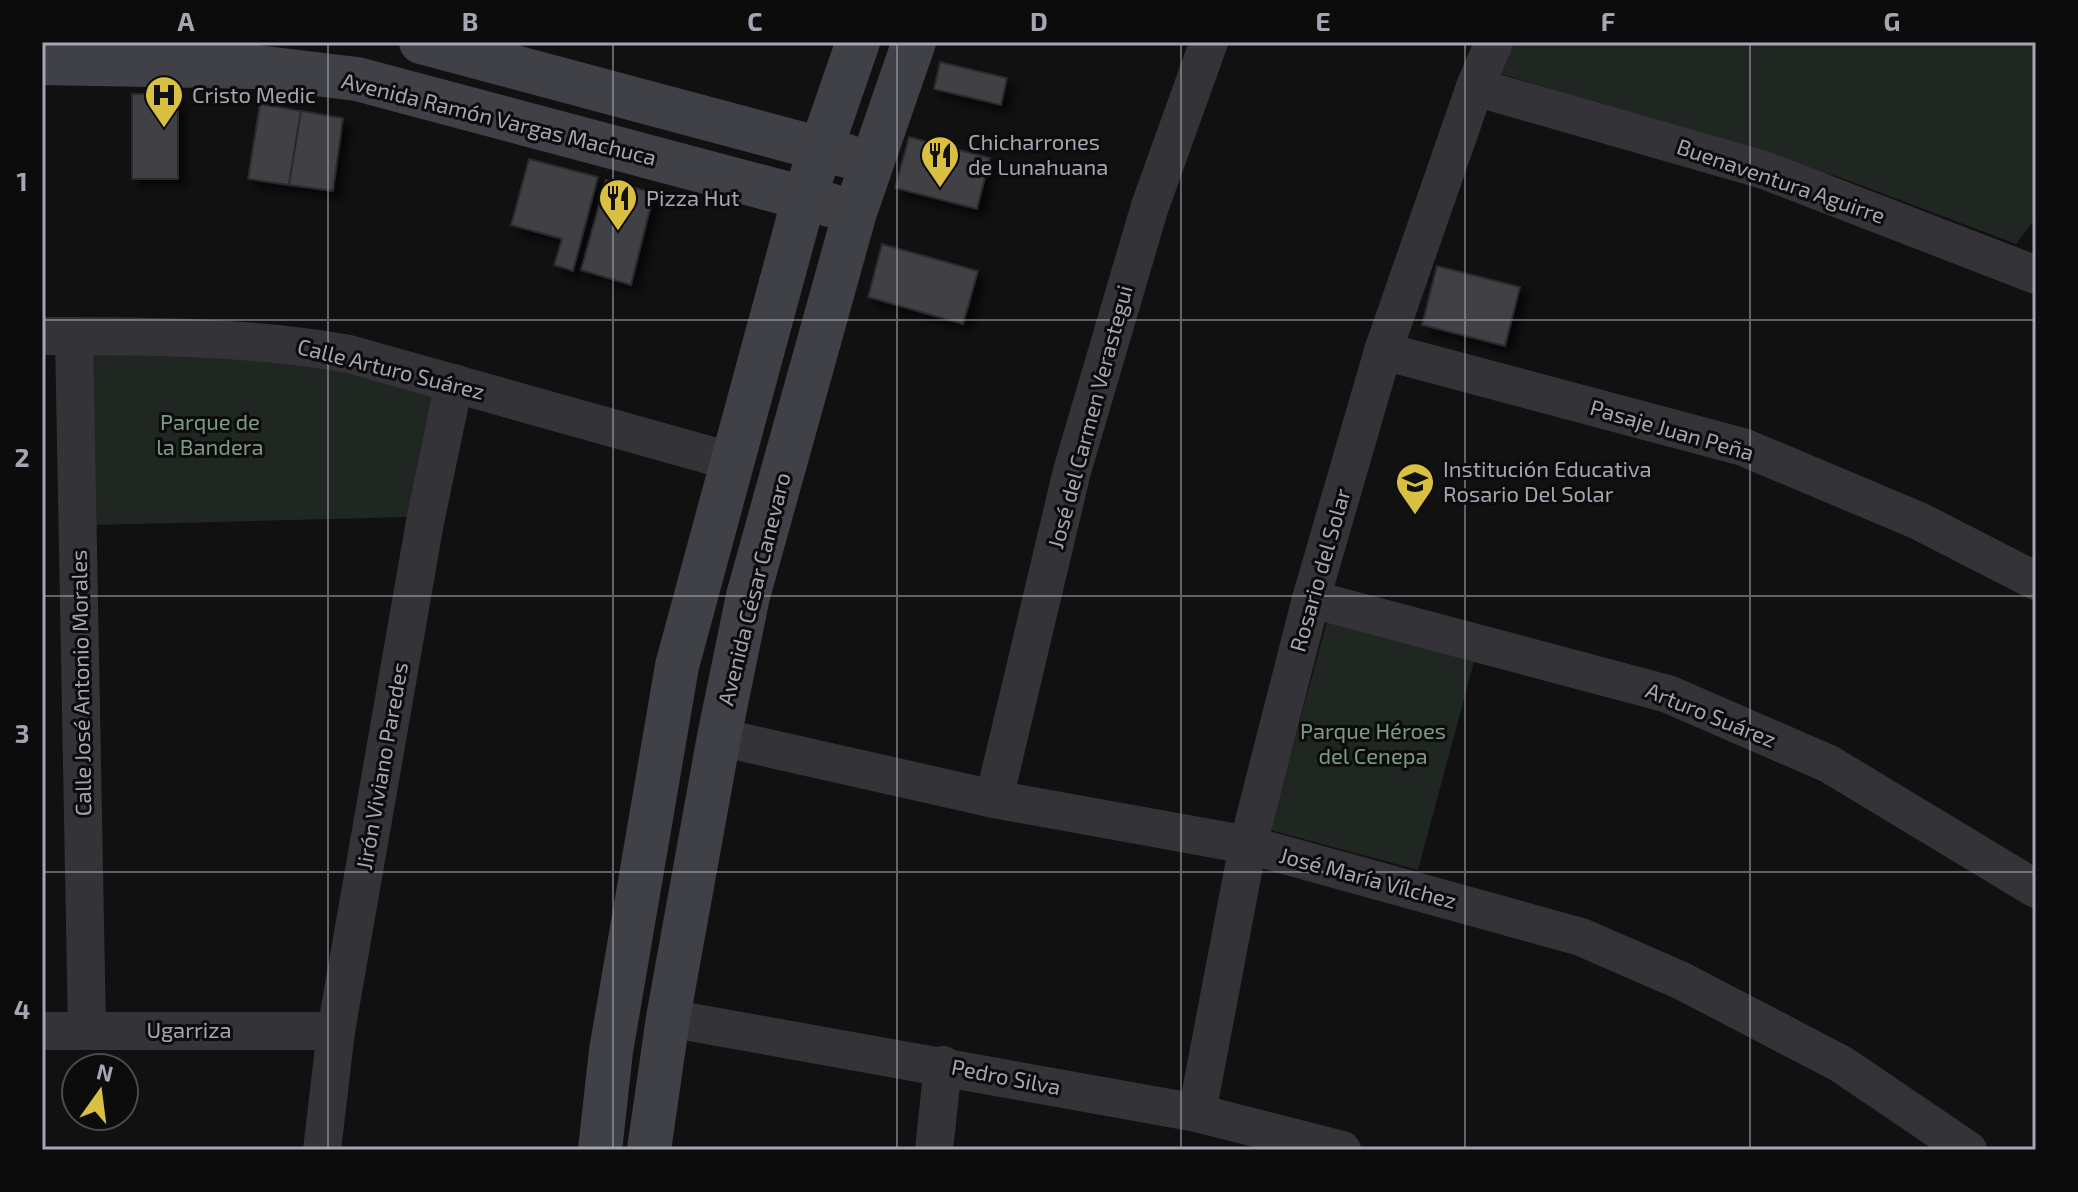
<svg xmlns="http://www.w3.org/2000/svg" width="2078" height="1192" font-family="'Exo 2',sans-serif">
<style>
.green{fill:#202621}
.building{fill:#404145;stroke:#2b2b2e;stroke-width:2;filter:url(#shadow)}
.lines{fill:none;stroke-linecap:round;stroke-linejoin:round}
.minor{stroke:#343438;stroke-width:38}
.secondary{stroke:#404146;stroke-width:44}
.grid{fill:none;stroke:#a4a6b1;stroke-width:2;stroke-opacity:0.55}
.labels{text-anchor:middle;stroke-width:6;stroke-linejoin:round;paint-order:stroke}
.poi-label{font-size:22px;fill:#a4a6b1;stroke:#0c0c0d;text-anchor:start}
.street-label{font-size:22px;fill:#a4a6b1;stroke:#0c0c0d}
.park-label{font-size:22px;fill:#7d9a83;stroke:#0c0c0d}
.neatline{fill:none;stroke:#a4a6b1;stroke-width:3}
.grid-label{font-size:26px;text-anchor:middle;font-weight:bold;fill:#a4a6b1}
</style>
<defs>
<filter id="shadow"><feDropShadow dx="7" dy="7" stdDeviation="4" flood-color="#0009"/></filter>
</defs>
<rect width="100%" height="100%" fill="#111112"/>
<g class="green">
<polygon points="1514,42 2036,42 2036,218 2016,244 1839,177 1501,74"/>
<polygon points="245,348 441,396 409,517 95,525 92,349"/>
<polygon points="1328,618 1475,658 1418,870 1270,830"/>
</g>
<g class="building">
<polygon points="940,62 1007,78 1001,105 934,89"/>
<rect x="132" y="94" width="46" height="85"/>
<polygon points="260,104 301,111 289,185 248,179"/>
<polygon points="301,111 343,118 333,191 289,185"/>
<polygon points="909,137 990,158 977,209 895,188"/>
<polygon points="529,159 598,177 573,271 554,265 562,239 511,225"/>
<polygon points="606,180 654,193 631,285 581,270"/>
<polygon points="882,244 978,271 963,324 868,297"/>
<polygon points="1437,266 1520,287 1505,346 1422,325"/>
</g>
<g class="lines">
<g class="minor">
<polyline points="1475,87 1764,170 2036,275"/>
<path d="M42,336C145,336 248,336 349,354L730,461"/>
<polyline points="74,336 87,1030"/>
<polyline points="1383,351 1743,447 1919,521 2036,581"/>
<polyline points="1311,599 1668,694 1829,764 2036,889"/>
<polyline points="719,737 994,799 1248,845 1581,937 1682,981 1841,1064 1968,1150"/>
<polyline points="994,799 1072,471 1150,206 1209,42"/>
<polyline points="668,1018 1197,1113 1342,1150"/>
<polyline points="42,1031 336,1031"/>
<polyline points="1197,1113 1248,845 1311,599 1383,351 1475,87 1494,42"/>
<polyline points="322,1150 336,1031 425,522 454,383"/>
<polyline points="934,1150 943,1065"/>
</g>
<g class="secondary">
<polyline points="421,42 847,156"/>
<polyline points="42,63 257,67 357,79 830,205"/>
<polyline points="600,1150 611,1051 677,666 804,198 858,42"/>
<polyline points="649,1150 668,1018 719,737 748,596 855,212 914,42"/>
</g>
</g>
<path class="grid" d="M328,42V1150M613,42V1150M897,42V1150M1181,42V1150M1465,42V1150M1750,42V1150M42,320H2036M42,596H2036M42,872H2036"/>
<defs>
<symbol id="hospital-pin" viewBox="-11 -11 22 30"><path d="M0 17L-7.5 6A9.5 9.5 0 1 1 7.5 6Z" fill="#dac040" stroke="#0c0c0d"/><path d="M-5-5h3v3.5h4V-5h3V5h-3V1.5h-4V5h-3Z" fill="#111"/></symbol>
<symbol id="restaurant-pin" viewBox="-11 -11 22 30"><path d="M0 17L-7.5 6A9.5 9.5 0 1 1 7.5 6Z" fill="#dac040" stroke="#0c0c0d"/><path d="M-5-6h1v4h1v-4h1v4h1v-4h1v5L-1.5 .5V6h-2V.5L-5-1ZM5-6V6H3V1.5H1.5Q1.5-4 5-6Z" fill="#111"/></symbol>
<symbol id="school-pin" viewBox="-11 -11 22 30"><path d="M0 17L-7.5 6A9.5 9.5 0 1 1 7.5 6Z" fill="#dac040" stroke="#0c0c0d"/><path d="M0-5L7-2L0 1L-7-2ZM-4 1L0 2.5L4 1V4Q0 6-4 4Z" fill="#111"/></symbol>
</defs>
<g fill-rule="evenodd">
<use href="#hospital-pin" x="142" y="73" width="44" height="60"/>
<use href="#restaurant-pin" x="918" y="133" width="44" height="60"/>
<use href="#restaurant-pin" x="596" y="176" width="44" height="60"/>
<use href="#school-pin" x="1393" y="460" width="44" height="60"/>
</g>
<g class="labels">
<g class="poi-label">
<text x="192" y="103">Cristo Medic</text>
<text x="968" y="150">Chicharrones<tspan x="968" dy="25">de Lunahuana</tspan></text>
<text x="646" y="206">Pizza Hut</text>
<text x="1443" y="477">Institución Educativa<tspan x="1443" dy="25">Rosario Del Solar</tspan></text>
</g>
<g class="street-label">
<text transform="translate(499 119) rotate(14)" y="8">Avenida Ramón Vargas Machuca</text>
<text transform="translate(1781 181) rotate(19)" y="8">Buenaventura Aguirre</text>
<text transform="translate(391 369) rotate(14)" y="8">Calle Arturo Suárez</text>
<text transform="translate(1090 417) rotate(-75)" y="8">José del Carmen Verastegui</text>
<text transform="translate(1672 430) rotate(16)" y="8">Pasaje Juan Peña</text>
<text transform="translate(1320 570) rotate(-74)" y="8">Rosario del Solar</text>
<text transform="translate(754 589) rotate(-76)" y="8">Avenida César Canevaro</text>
<text transform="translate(81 683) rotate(-91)" y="8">Calle José Antonio Morales</text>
<text transform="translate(1711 715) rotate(22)" y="8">Arturo Suárez</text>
<text transform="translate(382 766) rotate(-80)" y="8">Jirón Viviano Paredes</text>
<text transform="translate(1368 878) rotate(15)" y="8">José María Vílchez</text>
<text x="189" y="1038">Ugarriza</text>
<text transform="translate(1006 1077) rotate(11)" y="8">Pedro Silva</text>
</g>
<g class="park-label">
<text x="210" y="430">Parque de<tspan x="210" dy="25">la Bandera</tspan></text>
<text x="1373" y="739">Parque Héroes<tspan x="1373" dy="25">del Cenepa</tspan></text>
</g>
</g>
<rect width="2078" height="1192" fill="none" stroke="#0c0c0d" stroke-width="88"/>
<g transform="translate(100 1092) rotate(14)"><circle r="38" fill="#0c0c0d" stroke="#494a4f" stroke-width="2"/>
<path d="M0-6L14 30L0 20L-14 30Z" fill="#dac040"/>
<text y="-12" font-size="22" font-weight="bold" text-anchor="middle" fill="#a4a6b1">N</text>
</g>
<rect x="44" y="44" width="1990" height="1104" class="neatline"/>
<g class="grid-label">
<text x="186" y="31">A</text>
<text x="470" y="31">B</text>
<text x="755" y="31">C</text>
<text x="1039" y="31">D</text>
<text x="1323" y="31">E</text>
<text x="1608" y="31">F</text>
<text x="1892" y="31">G</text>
<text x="22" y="191">1</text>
<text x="22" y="467">2</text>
<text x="22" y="743">3</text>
<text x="22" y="1019">4</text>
</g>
</svg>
